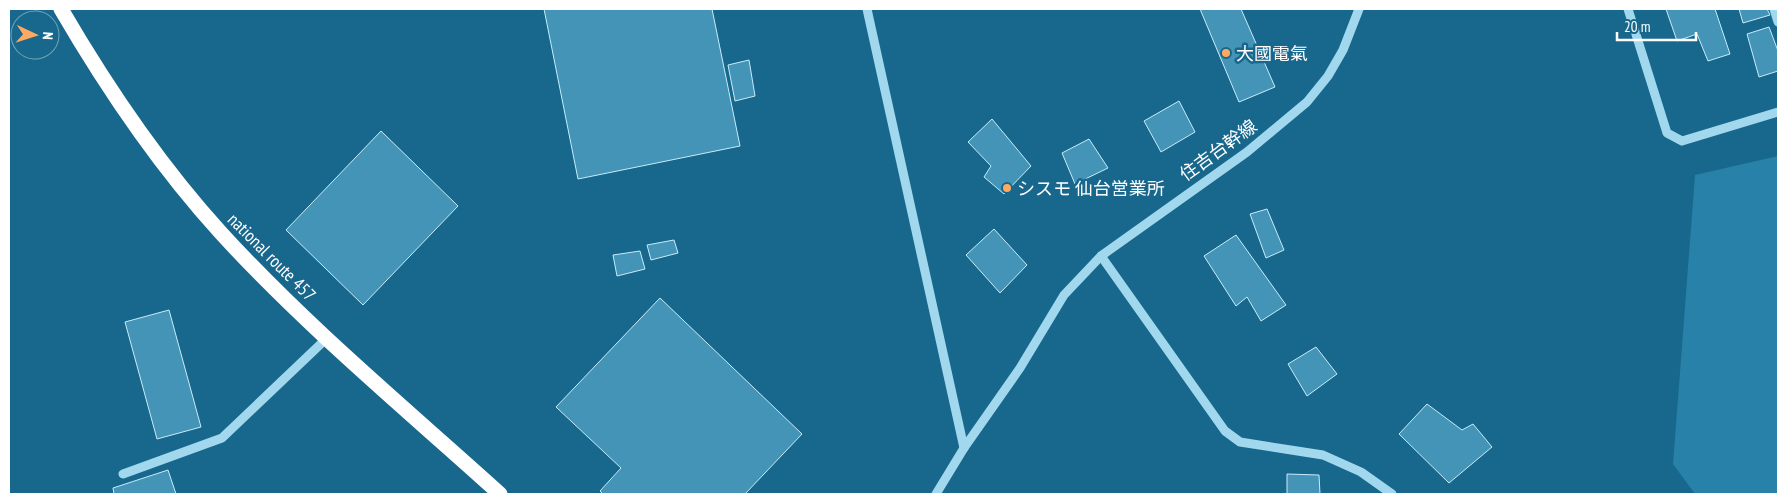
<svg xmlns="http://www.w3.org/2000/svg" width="1787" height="503" font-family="'PT Sans Narrow','Noto Sans JP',sans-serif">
	<rect width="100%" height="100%" fill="#18678c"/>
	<polygon fill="#2781a8" points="1778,156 1778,494 1695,494 1673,464 1695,175"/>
	<g fill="#4494b7" stroke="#c8ecfa">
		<polygon points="544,9 712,9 740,146 578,179"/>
		<polygon points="1200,9 1241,9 1275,87 1239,102"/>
		<polygon points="1666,9 1715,9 1730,54 1708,61 1697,34 1677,41"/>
		<polygon points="1739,9 1767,9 1770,15 1743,23"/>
		<polygon points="1769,27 1778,51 1778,71 1759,77 1747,34"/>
		<polygon points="749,60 755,96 735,101 728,65"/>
		<polygon points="1179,101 1195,132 1161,152 1144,121"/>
		<polygon points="992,119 1031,166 1004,194 984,177 991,166 968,142"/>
		<polygon points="381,131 458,206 363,305 286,230"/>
		<polygon points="1089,139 1108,168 1075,184 1062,153"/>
		<polygon points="1267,209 1284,250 1266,258 1250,214"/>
		<polygon points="994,229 1027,265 1000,293 966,255"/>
		<polygon points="1236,235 1286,305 1261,321 1247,297 1236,306 1204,256"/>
		<polygon points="674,240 678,253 651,260 647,245"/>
		<polygon points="640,251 645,269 617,276 613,255"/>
		<polygon points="660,298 802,434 745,494 603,494 600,491 621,468 556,407"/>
		<polygon points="169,310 201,427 157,439 125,322"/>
		<polygon points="1316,347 1337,374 1307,396 1288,364"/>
		<polygon points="1427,404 1462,430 1473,424 1492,447 1449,483 1399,434"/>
		<polygon points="168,470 176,494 114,494 113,488"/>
		<polygon points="1287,474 1319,475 1320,494 1287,494"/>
	</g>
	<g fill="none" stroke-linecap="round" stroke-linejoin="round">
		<g stroke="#a2d8ee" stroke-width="9">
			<polyline points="867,9 964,448"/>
			<polyline points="1628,9 1667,133 1682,141 1778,112"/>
			<polyline points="1774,9 1778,22"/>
			<polyline points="1101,256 1225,431 1240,442 1323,455 1361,472 1392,494"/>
			<polyline points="123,474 222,438 327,338"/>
			<polyline points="936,494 964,448 1020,368 1064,295 1101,256 1247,152 1307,102 1328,76 1343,50 1359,9"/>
		</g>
		<path stroke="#fff" stroke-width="15" d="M61,9C107,88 159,165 221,233C307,327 406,409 500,494"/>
	</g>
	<g fill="#ffa960" stroke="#18678c" stroke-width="2">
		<circle cx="1226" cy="53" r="5"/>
		<circle cx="1007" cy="188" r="5"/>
	</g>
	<g text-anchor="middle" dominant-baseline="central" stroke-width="5" stroke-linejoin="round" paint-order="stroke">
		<g font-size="18" fill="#fff" stroke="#18678c" text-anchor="start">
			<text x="1236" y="53">大國電氣</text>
			<text x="1017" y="188">シスモ 仙台営業所</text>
		</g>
		<g font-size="18" fill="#fff" stroke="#18678c">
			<text transform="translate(1218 150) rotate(-36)">住吉台幹線</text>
			<text transform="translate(272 257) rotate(45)">national route 457</text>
		</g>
	</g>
	<rect width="1787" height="503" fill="none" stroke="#ffffff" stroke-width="20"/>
	<g transform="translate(35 35) rotate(94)"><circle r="24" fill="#18678c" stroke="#74a4ba"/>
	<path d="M0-4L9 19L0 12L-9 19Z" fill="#ffa960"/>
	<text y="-8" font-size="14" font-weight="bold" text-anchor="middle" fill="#ffffff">N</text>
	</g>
	<path d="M1617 32v8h79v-8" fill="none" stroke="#ffffff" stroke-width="2.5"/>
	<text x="1624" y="32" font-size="15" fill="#ffffff" stroke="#18678c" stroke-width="4" paint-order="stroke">20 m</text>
</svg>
